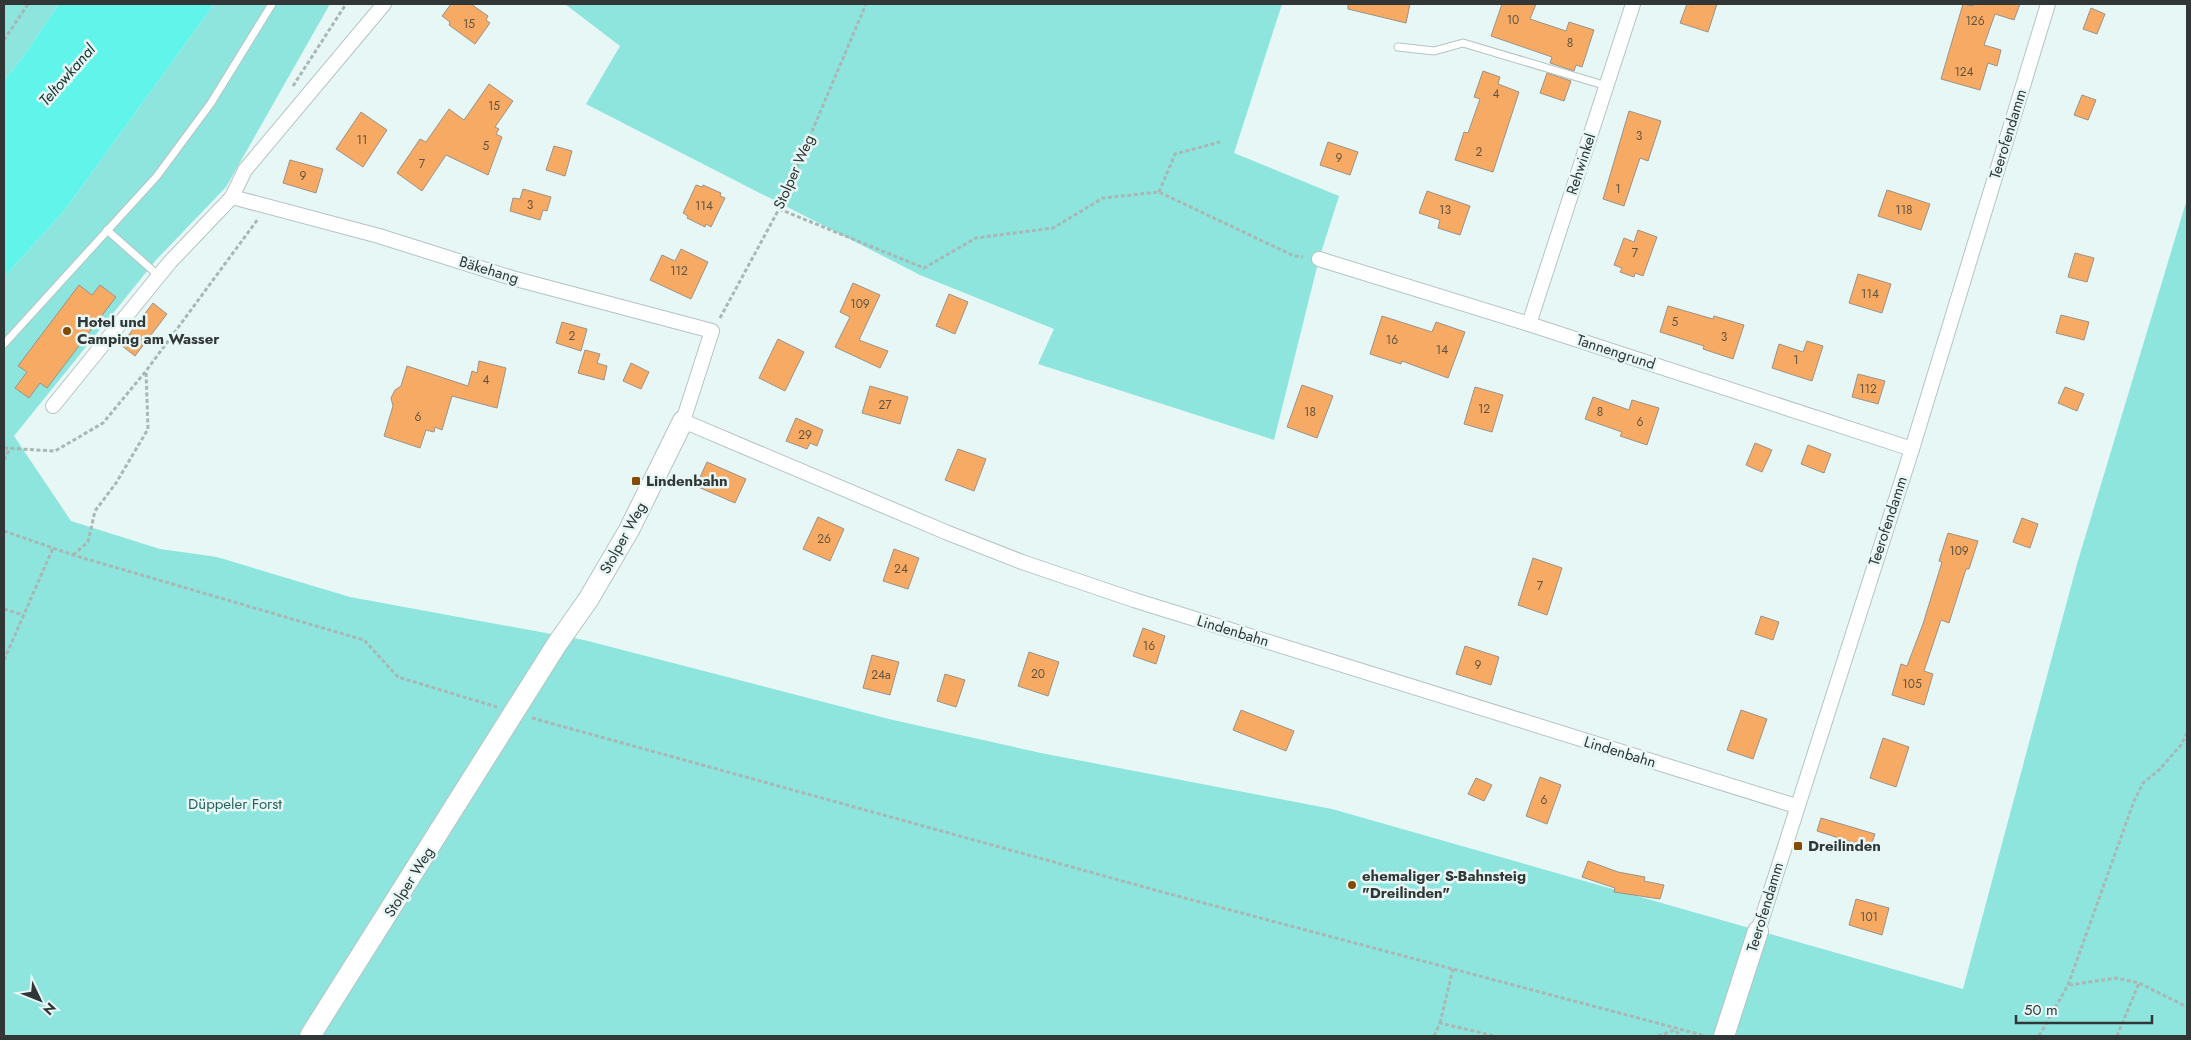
<svg xmlns="http://www.w3.org/2000/svg" width="2191" height="1040" font-family="Jost,sans-serif">
	<rect width="100%" height="100%" fill="#e6f7f5"/>
	<g fill="#8ee5de">
		<polygon points="4,4 59,4 23,57 4,81"/>
		<polygon points="214,4 330,4 226,187 156,260 14,436 71,521 160,549 217,557 350,597 584,640 893,720 1041,753 1332,809 1963,989 2077,564 2187,199 2187,1036 4,1036 4,277 64,211"/>
		<polygon points="565,4 1282,4 1234,153 1339,196 1319,259 1274,440 1038,364 1054,329 920,275 586,104 620,46"/>
	</g>
	<polygon fill="#61f4ea" points="59,4 214,4 64,211 4,277 4,81 23,57"/>
	<g fill="#f6aa63" stroke="#9c9289">
		<polygon points="451,4 471,4 488,16 486,20 490,23 475,44 449,25 450,22 442,16"/>
		<polygon points="1348,4 1410,4 1406,23 1348,9"/>
		<polygon points="1502,4 1536,4 1530,19 1566,31 1569,22 1594,30 1582,67 1576,65 1574,71 1550,63 1552,57 1491,36"/>
		<polygon points="1687,4 1717,4 1708,32 1680,23"/>
		<polygon points="1963,4 1973,6 1973,4 2020,4 2014,20 1995,14 1984,45 2001,50 1997,66 1988,63 1980,90 1941,79"/>
		<polygon points="2091,8 2105,14 2097,34 2083,29"/>
		<polygon points="1483,71 1500,77 1498,84 1519,92 1493,172 1455,160 1464,132 1468,133 1480,99 1474,97"/>
		<polygon points="1547,73 1571,81 1564,101 1540,93"/>
		<polygon points="489,84 513,101 495,127 499,129 496,134 502,137 488,175 446,155 422,191 397,173 420,139 426,142 449,109 464,120"/>
		<polygon points="2082,95 2096,100 2088,120 2074,115"/>
		<polygon points="1629,111 1661,121 1648,161 1640,158 1624,206 1603,199"/>
		<polygon points="361,112 387,130 363,167 336,149"/>
		<polygon points="1328,142 1358,152 1350,175 1320,165"/>
		<polygon points="554,146 572,151 565,176 546,170"/>
		<polygon points="290,160 323,169 316,193 283,183"/>
		<polygon points="696,185 702,187 703,185 721,193 720,196 725,198 711,227 706,224 705,227 687,218 688,216 683,213"/>
		<polygon points="523,189 551,197 547,211 543,210 540,220 510,211 513,198 520,199"/>
		<polygon points="1887,190 1930,204 1921,230 1878,216"/>
		<polygon points="1427,191 1470,206 1460,235 1438,228 1440,220 1419,213"/>
		<polygon points="1638,230 1657,237 1643,276 1635,273 1634,277 1620,272 1622,268 1614,265 1624,238 1634,242"/>
		<polygon points="681,249 708,262 691,299 650,280 662,255 675,261"/>
		<polygon points="2075,253 2094,258 2087,282 2068,277"/>
		<polygon points="1858,274 1891,284 1882,313 1849,303"/>
		<polygon points="853,283 880,295 859,340 888,351 880,368 835,347 850,317 840,312"/>
		<polygon points="79,285 92,295 100,285 116,297 47,388 40,383 29,398 15,388 27,372 18,366"/>
		<polygon points="949,294 968,302 955,334 936,326"/>
		<polygon points="153,303 167,314 135,356 121,345"/>
		<polygon points="1668,306 1713,319 1714,316 1744,325 1733,359 1703,349 1704,346 1660,332"/>
		<polygon points="2061,315 2089,322 2084,340 2056,333"/>
		<polygon points="1382,316 1432,332 1436,322 1465,332 1448,378 1402,361 1401,364 1370,354"/>
		<polygon points="562,322 587,329 581,351 556,343"/>
		<polygon points="778,339 804,352 785,391 759,378"/>
		<polygon points="1807,341 1823,346 1812,381 1772,368 1779,344 1803,352"/>
		<polygon points="585,350 600,354 597,363 607,366 604,380 578,373"/>
		<polygon points="479,361 506,368 497,408 452,396 442,430 435,427 434,432 426,430 420,448 384,436 393,406 391,398 395,390 401,386 407,366 468,386 472,371 477,373"/>
		<polygon points="631,363 649,372 641,389 623,381"/>
		<polygon points="1858,374 1885,381 1878,404 1852,397"/>
		<polygon points="1302,385 1333,396 1317,438 1287,427"/>
		<polygon points="870,386 908,397 900,424 862,413"/>
		<polygon points="1475,387 1503,395 1492,432 1464,424"/>
		<polygon points="2065,387 2084,394 2077,411 2058,403"/>
		<polygon points="1593,397 1629,410 1632,400 1659,408 1647,445 1620,436 1622,432 1585,419"/>
		<polygon points="796,418 823,430 817,446 810,443 807,449 786,441"/>
		<polygon points="1755,443 1772,450 1762,472 1746,465"/>
		<polygon points="1808,445 1831,454 1824,473 1801,464"/>
		<polygon points="958,449 986,459 974,491 945,480"/>
		<polygon points="707,462 746,479 735,503 696,486"/>
		<polygon points="818,517 844,529 830,561 803,549"/>
		<polygon points="2022,518 2038,524 2030,548 2013,542"/>
		<polygon points="1948,533 1978,541 1969,569 1966,569 1949,623 1941,620 1924,671 1933,674 1924,705 1892,695 1901,664 1907,666 1923,624 1942,562 1939,561"/>
		<polygon points="894,549 919,558 908,589 883,581"/>
		<polygon points="1533,558 1562,568 1547,615 1518,605"/>
		<polygon points="1761,616 1779,622 1773,640 1755,634"/>
		<polygon points="1143,628 1165,636 1156,664 1133,656"/>
		<polygon points="1465,646 1499,657 1491,685 1456,674"/>
		<polygon points="1029,652 1059,662 1048,696 1018,686"/>
		<polygon points="872,655 899,662 890,695 863,688"/>
		<polygon points="945,674 965,680 956,707 937,701"/>
		<polygon points="1241,710 1294,731 1286,751 1233,730"/>
		<polygon points="1741,710 1767,719 1753,759 1727,750"/>
		<polygon points="1883,738 1909,747 1896,787 1870,778"/>
		<polygon points="1540,777 1561,785 1547,824 1526,816"/>
		<polygon points="1476,778 1492,785 1484,801 1468,794"/>
		<polygon points="1821,818 1875,834 1870,848 1817,831"/>
		<polygon points="1588,861 1618,872 1645,877 1644,881 1664,885 1660,899 1614,892 1615,888 1582,877"/>
		<polygon points="1856,899 1889,908 1882,935 1849,925"/>
	</g>
	<g fill="none" stroke-linecap="round" stroke-linejoin="round">
		<defs>
			<g id="lane">
				<polyline points="1398,47 1434,51 1463,43 1607,86"/>
				<polyline points="107,230 159,276"/>
				<polyline points="4,344 157,176 211,103 272,4"/>
			</g>
			<g id="street">
				<polyline points="232,197 379,236 512,278 712,331 683,421 948,533 1022,562 1134,600 1796,806"/>
				<polyline points="1319,259 1529,324 1912,449"/>
				<polyline points="1529,324 1633,4"/>
				<polyline points="53,406 170,262 232,197 245,170 384,4"/>
				<polyline points="1758,931 1912,449 2048,4"/>
			</g>
			<g id="secondary">
				<polyline points="310,1036 557,644 588,600 629,530 683,421"/>
				<polyline points="1724,1036 1758,931"/>
			</g>
		</defs>
		<use href="#lane" stroke="#b4c4c3" stroke-width="9"/>
		<use href="#street" stroke="#b4c4c3" stroke-width="16"/>
		<use href="#secondary" stroke="#b4c4c3" stroke-width="22"/>
		<g stroke="#a9b7b5" stroke-width="3" stroke-dasharray="4 2.5" stroke-linecap="butt">
			<polyline points="4,40 28,4"/>
			<polyline points="293,86 346,4"/>
			<polyline points="1159,192 1175,154 1220,142"/>
			<polyline points="779,209 924,268 976,238 1053,228 1103,198 1159,192 1294,256 1303,257"/>
			<polyline points="720,318 779,209 866,4"/>
			<polyline points="4,448 55,451 103,423 146,371 258,219"/>
			<polyline points="4,460 10,448"/>
			<polyline points="4,531 73,555 364,640 398,677 497,707"/>
			<polyline points="73,555 88,542 95,511 116,483 148,429 146,371"/>
			<polyline points="4,609 23,615"/>
			<polyline points="4,660 53,548"/>
			<polyline points="532,718 1166,893 1706,1036"/>
			<polyline points="2069,985 2116,978 2139,983 2187,1007"/>
			<polyline points="1440,1023 1453,969"/>
			<polyline points="1434,1036 1440,1023 1494,1036"/>
			<polyline points="1658,1036 1675,1030 1681,1036"/>
			<polyline points="2039,1036 2068,985 2134,801 2143,783 2159,770 2181,745 2187,733"/>
			<polyline points="2117,1036 2139,983"/>
		</g>
		<use href="#lane" stroke="#fff" stroke-width="7"/>
		<use href="#street" stroke="#fff" stroke-width="14"/>
		<use href="#secondary" stroke="#fff" stroke-width="20"/>
	</g>
	<g fill="#844a00" stroke="#e6f7f5" stroke-width="2">
		<circle cx="67" cy="331" r="5"/>
		<rect x="631" y="476" width="10" height="10" rx="2.5"/>
		<rect x="1793" y="841" width="10" height="10" rx="2.5"/>
		<circle cx="1352" cy="885" r="5"/>
	</g>
	<g text-anchor="middle" dominant-baseline="central" stroke-width="5" stroke-linejoin="round" paint-order="stroke">
		<g font-size="12" fill="#625442">
			<text x="1513" y="20">10</text>
			<text x="1975" y="21">126</text>
			<text x="469" y="24">15</text>
			<text x="1570" y="43">8</text>
			<text x="1964" y="72">124</text>
			<text x="1496" y="94">4</text>
			<text x="494" y="106">15</text>
			<text x="1639" y="136">3</text>
			<text x="362" y="140">11</text>
			<text x="486" y="146">5</text>
			<text x="1479" y="152">2</text>
			<text x="1339" y="158">9</text>
			<text x="422" y="164">7</text>
			<text x="303" y="176">9</text>
			<text x="1618" y="189">1</text>
			<text x="530" y="205">3</text>
			<text x="704" y="206">114</text>
			<text x="1445" y="210">13</text>
			<text x="1904" y="210">118</text>
			<text x="1635" y="253">7</text>
			<text x="679" y="271">112</text>
			<text x="1870" y="294">114</text>
			<text x="860" y="304">109</text>
			<text x="1675" y="322">5</text>
			<text x="572" y="336">2</text>
			<text x="1724" y="337">3</text>
			<text x="1392" y="340">16</text>
			<text x="1442" y="350">14</text>
			<text x="1796" y="360">1</text>
			<text x="486" y="380">4</text>
			<text x="1868" y="389">112</text>
			<text x="885" y="405">27</text>
			<text x="1484" y="409">12</text>
			<text x="1310" y="412">18</text>
			<text x="1600" y="412">8</text>
			<text x="418" y="417">6</text>
			<text x="1640" y="422">6</text>
			<text x="805" y="435">29</text>
			<text x="824" y="539">26</text>
			<text x="1959" y="551">109</text>
			<text x="901" y="569">24</text>
			<text x="1540" y="586">7</text>
			<text x="1149" y="646">16</text>
			<text x="1478" y="665">9</text>
			<text x="1038" y="674">20</text>
			<text x="881" y="675">24a</text>
			<text x="1912" y="684">105</text>
			<text x="1544" y="800">6</text>
			<text x="1869" y="917">101</text>
		</g>
		<g font-size="15" fill="#313737" stroke="#e6f7f5">
			<text transform="translate(2008 134) rotate(-73)">Teerofendamm</text>
			<text transform="translate(1581 164) rotate(-72)">Rehwinkel</text>
			<text transform="translate(794 172) rotate(-66)">Stolper Weg</text>
			<text transform="translate(489 270) rotate(17)">Bäkehang</text>
			<text transform="translate(1616 352) rotate(18)">Tannengrund</text>
			<text transform="translate(1888 521) rotate(-72)">Teerofendamm</text>
			<text transform="translate(623 538) rotate(-61)">Stolper Weg</text>
			<text transform="translate(1233 631) rotate(17)">Lindenbahn</text>
			<text transform="translate(1620 752) rotate(17)">Lindenbahn</text>
			<text transform="translate(409 882) rotate(-58)">Stolper Weg</text>
			<text transform="translate(1765 907) rotate(-73)">Teerofendamm</text>
		</g>
		<g font-size="15" font-weight="bold" fill="#313737" stroke="#e6f7f5" text-anchor="start">
			<text x="77" y="322">Hotel und<tspan x="77" dy="17">Camping am Wasser</tspan></text>
			<text x="646" y="481">Lindenbahn</text>
			<text x="1808" y="846">Dreilinden</text>
			<text x="1362" y="876">ehemaliger S-Bahnsteig<tspan x="1362" dy="17">"Dreilinden"</tspan></text>
		</g>
		<g font-size="15" fill="#26635e" stroke="#e6f7f5">
			<text x="235" y="804">Düppeler Forst</text>
		</g>
		<g font-size="16" font-style="italic" fill="#203937" stroke="#e6f7f5">
			<text transform="translate(67 75) rotate(-49)">Teltowkanal</text>
		</g>
	</g>
	<rect width="2191" height="1040" fill="none" stroke="#313737" stroke-width="10"/>
	<g transform="translate(40 1000) rotate(133)" stroke="#e6f7f5" stroke-width="4" paint-order="stroke">
	<path d="M0-4L9 19L0 12L-9 19Z" fill="#313737"/>
	<text y="-8" font-size="14" font-weight="bold" text-anchor="middle" fill="#313737">N</text>
	</g>
	<path d="M2016 1015v8h136v-8" fill="none" stroke="#313737" stroke-width="2.5"/>
	<text x="2024" y="1015" font-size="15" fill="#313737" stroke="#e6f7f5" stroke-width="4" paint-order="stroke">50 m</text>
</svg>
